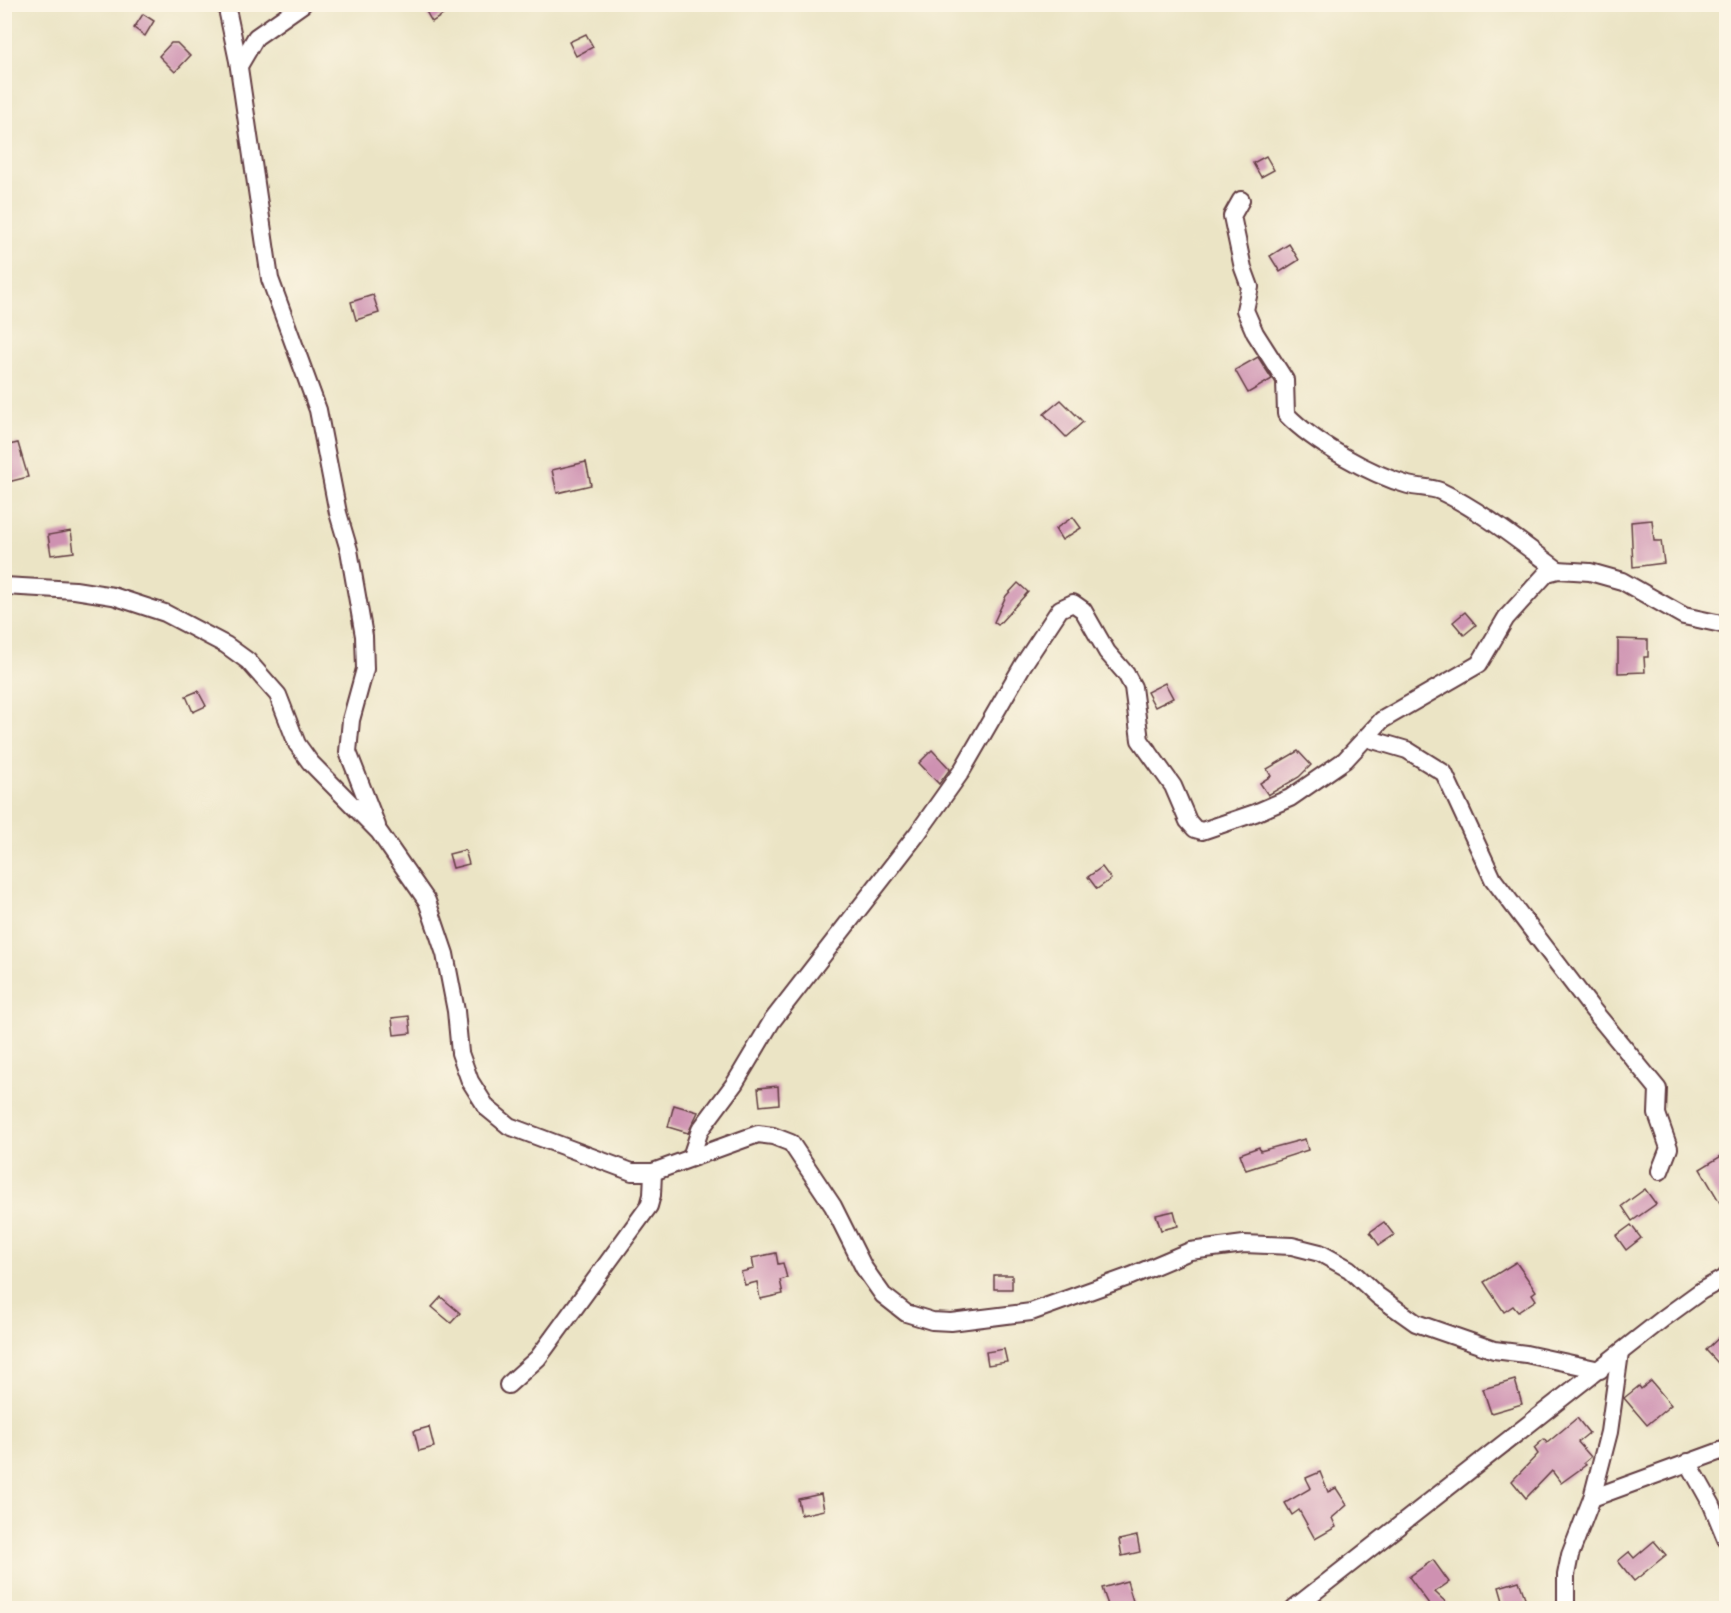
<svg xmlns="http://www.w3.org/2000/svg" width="1731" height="1613" font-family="'Patrick Hand',sans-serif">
	<rect width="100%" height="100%" fill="#fcf5e5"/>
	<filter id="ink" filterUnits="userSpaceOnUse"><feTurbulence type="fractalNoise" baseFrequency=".0167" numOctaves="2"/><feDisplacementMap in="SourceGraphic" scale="12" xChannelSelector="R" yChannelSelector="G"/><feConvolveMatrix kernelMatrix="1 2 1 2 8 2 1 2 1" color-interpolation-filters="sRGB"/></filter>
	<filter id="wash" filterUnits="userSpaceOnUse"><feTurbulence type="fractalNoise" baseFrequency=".008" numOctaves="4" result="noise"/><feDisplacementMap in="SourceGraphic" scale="24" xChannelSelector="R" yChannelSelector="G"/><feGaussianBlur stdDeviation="1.35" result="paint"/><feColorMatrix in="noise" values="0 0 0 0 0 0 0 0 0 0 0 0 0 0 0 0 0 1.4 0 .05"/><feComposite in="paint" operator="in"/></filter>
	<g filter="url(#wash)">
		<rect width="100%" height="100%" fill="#ebe4c5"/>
		<g id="blocks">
			<g fill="#ce91b1">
				<polygon points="422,4 460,4 432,22"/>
				<polygon points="143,14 154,21 145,36 134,28"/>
				<polygon points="586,34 593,47 576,56 569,42"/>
				<polygon points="171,43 177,43 190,56 175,72 159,56"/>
				<polygon points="1266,156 1274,170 1261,177 1253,163"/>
				<polygon points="1289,244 1299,260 1280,272 1270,256"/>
				<polygon points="373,295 379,313 356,320 351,302"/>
				<polygon points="1258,357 1272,379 1248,393 1235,370"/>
				<polygon points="1061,400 1083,422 1066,437 1044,414"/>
				<polygon points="18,443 28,477 4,483 4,446"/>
				<polygon points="586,462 591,485 557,493 552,470"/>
				<polygon points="1073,517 1081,528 1062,540 1055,529"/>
				<polygon points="1652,520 1654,541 1661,541 1664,563 1633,567 1631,522"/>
				<polygon points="71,531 74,552 51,555 48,535"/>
				<polygon points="1018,583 1028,592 998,625 994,622 1006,596"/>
				<polygon points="1465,612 1476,625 1464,635 1453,622"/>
				<polygon points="1618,639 1648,640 1648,657 1644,657 1645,672 1618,673"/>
				<polygon points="1165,683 1173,698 1155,707 1147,692"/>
				<polygon points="198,691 206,706 193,712 186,696"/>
				<polygon points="932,750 950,769 939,784 919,763"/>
				<polygon points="1298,751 1311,765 1299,777 1268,795 1260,783 1271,776 1267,769"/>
				<polygon points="465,850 469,864 453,868 449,854"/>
				<polygon points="1102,867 1111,879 1097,889 1088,877"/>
				<polygon points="409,1016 411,1033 394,1035 392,1018"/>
				<polygon points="778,1086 779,1104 760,1106 758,1088"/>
				<polygon points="674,1105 698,1112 688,1133 668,1127"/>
				<polygon points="1305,1139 1308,1150 1246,1170 1240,1154 1259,1147 1260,1151"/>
				<polygon points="1726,1153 1726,1213 1700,1169"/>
				<polygon points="1645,1189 1656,1204 1632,1221 1622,1206"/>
				<polygon points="1174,1211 1178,1226 1161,1230 1156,1215"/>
				<polygon points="1384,1222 1394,1235 1379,1245 1370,1232"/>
				<polygon points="1631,1225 1641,1238 1626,1250 1616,1236"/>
				<polygon points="776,1253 778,1264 783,1263 787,1278 780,1280 783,1294 760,1299 757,1282 745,1285 741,1272 754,1269 752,1258"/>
				<polygon points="1516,1262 1536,1291 1532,1294 1536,1300 1518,1312 1513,1306 1504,1312 1484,1282"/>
				<rect x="994" y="1275" width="18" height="14"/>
				<polygon points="441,1297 460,1313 451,1323 432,1307"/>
				<polygon points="1726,1331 1726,1355 1718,1363 1706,1350"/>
				<polygon points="1004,1349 1007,1362 988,1365 986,1352"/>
				<polygon points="1515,1380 1522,1404 1491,1413 1483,1389"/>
				<polygon points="1651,1381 1671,1405 1647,1425 1624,1398 1639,1386 1641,1389"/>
				<polygon points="1577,1418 1589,1433 1578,1442 1591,1457 1584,1463 1586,1465 1561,1483 1552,1471 1526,1498 1512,1481 1538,1454 1534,1448 1544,1439 1547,1443"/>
				<polygon points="429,1427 434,1447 419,1451 414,1431"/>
				<polygon points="1320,1472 1328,1492 1336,1488 1347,1505 1332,1518 1336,1527 1315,1539 1299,1510 1292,1515 1285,1503 1311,1488 1306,1478"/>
				<polygon points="821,1494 824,1510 801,1515 798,1499"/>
				<polygon points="1137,1536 1140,1552 1122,1556 1119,1540"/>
				<polygon points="1654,1541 1666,1555 1634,1581 1618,1561 1629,1552 1634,1558"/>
				<polygon points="1433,1560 1449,1582 1435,1592 1452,1608 1432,1608 1409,1577"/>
				<polygon points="1127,1581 1135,1608 1109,1608 1102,1588"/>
				<polygon points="1519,1581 1528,1606 1505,1608 1499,1587"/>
			</g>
		</g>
	</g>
	<g filter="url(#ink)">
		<use href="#blocks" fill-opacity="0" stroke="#623d42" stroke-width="1.5"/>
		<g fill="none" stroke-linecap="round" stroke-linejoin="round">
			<defs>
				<g id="street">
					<polyline points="226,4 238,61 270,279 318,410 338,513 349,550 364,636 365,669 351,720 348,752 377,826"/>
					<polyline points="239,66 256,37 303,4"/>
					<path d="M1241,200L1232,216L1243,268L1250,287L1245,310L1255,333L1285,380L1286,414C1314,443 1370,474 1408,485C1419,488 1430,487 1440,491C1482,511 1520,542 1558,570"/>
					<polyline points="4,586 75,590 113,596 165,613 226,645 248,661 278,695 297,744 310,762 379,832 427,901 445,954 456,1011 460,1053 470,1081 487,1108 509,1126 632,1172 653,1172 758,1134 773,1136 791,1143 833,1206 864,1268 883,1295 906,1313 932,1321 951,1322 1031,1312 1131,1276 1190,1251 1244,1244 1292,1246 1320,1253 1349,1269 1378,1296 1416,1323 1494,1350 1526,1354 1600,1370"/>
					<polyline points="1366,738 1407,750 1444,773 1493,879 1593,1010 1658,1089 1657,1114 1669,1148 1660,1171"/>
					<polyline points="691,1157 700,1130 735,1083 772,1021 917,834 961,772 1023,665 1060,609 1073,603 1083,610 1107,652 1126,674 1133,687 1140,740 1173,786 1188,821 1195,829 1202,831 1255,813 1290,798 1345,760 1382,720 1479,664 1506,618 1547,573 1558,570 1590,572 1622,581 1684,616 1726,625"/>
					<polyline points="508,1385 538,1358 649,1206 652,1195 653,1172"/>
					<polyline points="1688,1462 1712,1505 1726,1539"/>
					<polyline points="1592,1498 1726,1449"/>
					<polyline points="1294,1608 1664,1318 1701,1291 1726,1277"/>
					<polyline points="1566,1608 1566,1575 1570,1555 1592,1498 1609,1432 1620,1353"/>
				</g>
			</defs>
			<use href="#street" stroke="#623d42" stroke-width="20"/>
			<use href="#street" stroke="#fff" stroke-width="16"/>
		</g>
	</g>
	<rect width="1731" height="1613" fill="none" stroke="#fcf5e5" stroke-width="24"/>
</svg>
